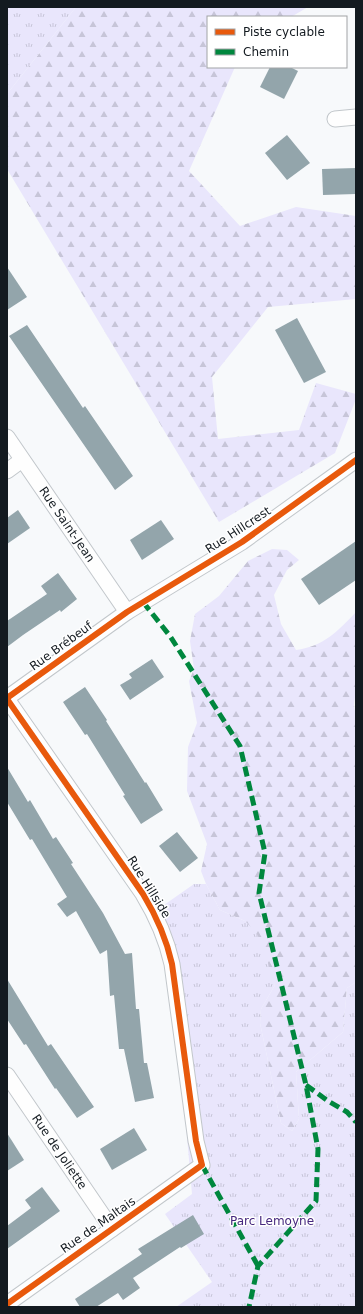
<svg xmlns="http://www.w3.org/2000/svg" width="363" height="1314" font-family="'DejaVu Sans',sans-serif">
	<defs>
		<pattern id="forest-firs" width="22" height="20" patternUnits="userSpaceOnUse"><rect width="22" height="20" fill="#e9e6fc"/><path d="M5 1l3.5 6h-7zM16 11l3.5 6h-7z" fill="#c7c5d8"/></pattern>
		<pattern id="park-tufts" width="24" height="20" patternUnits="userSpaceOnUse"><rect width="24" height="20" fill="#e9e6fc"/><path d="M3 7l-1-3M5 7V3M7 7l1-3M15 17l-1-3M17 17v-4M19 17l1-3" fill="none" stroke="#c7c5d8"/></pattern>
	</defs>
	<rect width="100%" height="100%" fill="#f7f9fb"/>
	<g fill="url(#forest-firs)">
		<polygon points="76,7 308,7 291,17 208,17 208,67 235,67 189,171 240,226 296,207 356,216 356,299 268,307 212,377 218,439 299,430 316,383 356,394 356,399 335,453 219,522 7,169 7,94"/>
		<path d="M272,549L287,550L299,560L287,570L274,595L281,624L296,650C324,646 337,632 356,612V689L354,705L356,717V982L347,988L343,1032L296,1072L299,1119L292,1131L281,1123L260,1023L261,1009L275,985L245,921L220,910L206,884L201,871L207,844L187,791L188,747L197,723L189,681L194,669L190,641L195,614L219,596L248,561Z"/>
	</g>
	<g fill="url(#park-tufts)">
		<polygon points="7,7 76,7 7,94"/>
		<polygon points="194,884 206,884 220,910 245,921 256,932 262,944 275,985 261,1009 260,1023 281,1123 292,1131 299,1119 296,1072 343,1032 347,988 356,982 356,1307 176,1307 212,1282 165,1214 192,1194 172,964 154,912"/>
	</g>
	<g fill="#93a5ab">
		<polygon points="270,67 290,67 298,71 284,99 260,87"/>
		<polygon points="287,135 310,163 287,180 265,153"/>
		<polygon points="356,168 356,194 323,195 322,169"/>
		<polygon points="7,267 27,297 7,310"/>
		<polygon points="297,318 326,372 304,383 275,330"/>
		<polygon points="27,325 83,408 85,406 133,476 115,490 9,336"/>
		<polygon points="18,510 30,528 7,544 7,518"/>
		<polygon points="161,520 174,539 142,560 130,540"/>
		<polygon points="356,541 356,580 319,605 301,579"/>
		<polygon points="58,573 77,599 61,612 60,610 23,635 7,647 7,621 47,594 41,586"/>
		<polygon points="152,659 164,677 130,700 120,685 132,678 129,674"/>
		<polygon points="85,687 107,720 106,721 145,783 146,782 163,810 141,824 123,796 125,795 87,734 85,735 63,702"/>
		<polygon points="7,767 28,802 30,800 53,839 56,837 73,863 71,864 103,913 125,954 132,953 136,1009 139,1009 144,1063 147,1063 154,1098 135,1102 124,1049 119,1049 114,995 110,996 107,950 100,954 76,911 67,917 57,904 67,897 32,839 30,840 7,802"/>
		<polygon points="177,832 198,858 180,872 159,846"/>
		<polygon points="7,979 48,1046 51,1044 94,1107 77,1118 56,1088 55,1089 26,1044 24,1045 7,1019"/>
		<polygon points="134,1128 147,1150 112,1170 100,1149"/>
		<polygon points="7,1133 24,1160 7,1171"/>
		<polygon points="42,1187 60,1211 7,1249 7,1226 31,1208 25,1200"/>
		<polygon points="193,1215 204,1234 181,1248 180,1247 133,1278 140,1288 123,1300 118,1293 96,1307 80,1307 75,1299 142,1254 138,1249"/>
	</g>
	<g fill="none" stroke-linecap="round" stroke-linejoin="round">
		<defs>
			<g id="minor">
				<polyline points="335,119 356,117"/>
				<path id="s1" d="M7,437L127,612"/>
				<polyline points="7,471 22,460"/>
				<polyline points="7,698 127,612 242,542 356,460"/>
				<path d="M7,699L143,894C157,917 166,937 172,964L196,1141L202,1165L7,1304"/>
				<path id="s2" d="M7,1075L112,1229"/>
			</g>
		</defs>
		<use href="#minor" stroke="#c2c7cb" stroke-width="17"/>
		<use href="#minor" stroke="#fefefe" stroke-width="15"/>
		<g stroke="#00873e" stroke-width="5" stroke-dasharray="10 5" stroke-linecap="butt">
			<polyline points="143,602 170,636 240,746 265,853 259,893 306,1085 318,1149 316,1201 258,1266 249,1307"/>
			<polyline points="306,1085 328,1101 347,1112 356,1122"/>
			<polyline points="202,1165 258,1266"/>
		</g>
		<defs>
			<g id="cycleway">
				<polyline points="7,698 127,612 242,542 356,460"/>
				<path d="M7,699L143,894C157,917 166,937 172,964L196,1141L202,1165L7,1304"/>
			</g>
		</defs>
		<use href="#cycleway" stroke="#fff" stroke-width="8"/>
		<use href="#cycleway" stroke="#e8590c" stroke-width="6"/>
	</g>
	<g text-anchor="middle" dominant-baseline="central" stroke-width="3" stroke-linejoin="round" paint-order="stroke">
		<g font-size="12" fill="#131a20" stroke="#fff">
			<text stroke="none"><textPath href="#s1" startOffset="106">Rue Saint-Jean</textPath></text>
			<text transform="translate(238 530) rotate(-33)">Rue Hillcrest</text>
			<text transform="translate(61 646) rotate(-36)">Rue Brébeuf</text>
			<text transform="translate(149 887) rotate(58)">Rue Hillside</text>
			<text stroke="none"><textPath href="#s2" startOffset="93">Rue de Joliette</textPath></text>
			<text transform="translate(98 1225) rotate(-35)">Rue de Maltais</text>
		</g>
		<g font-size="12" fill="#46287e" stroke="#fff">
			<text x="272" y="1221">Parc Lemoyne</text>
		</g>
	</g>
	<rect width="363" height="1314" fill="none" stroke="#131a20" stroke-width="16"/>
	<rect x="207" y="16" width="140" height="52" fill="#ffffff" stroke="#a1a3a6"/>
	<rect x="215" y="29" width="20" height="6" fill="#e8590c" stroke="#a1a3a6"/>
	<text x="243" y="36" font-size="12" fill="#131a20">Piste cyclable</text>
	<rect x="215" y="49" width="20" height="6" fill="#00873e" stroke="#a1a3a6"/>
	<text x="243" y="56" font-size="12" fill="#131a20">Chemin</text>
</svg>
